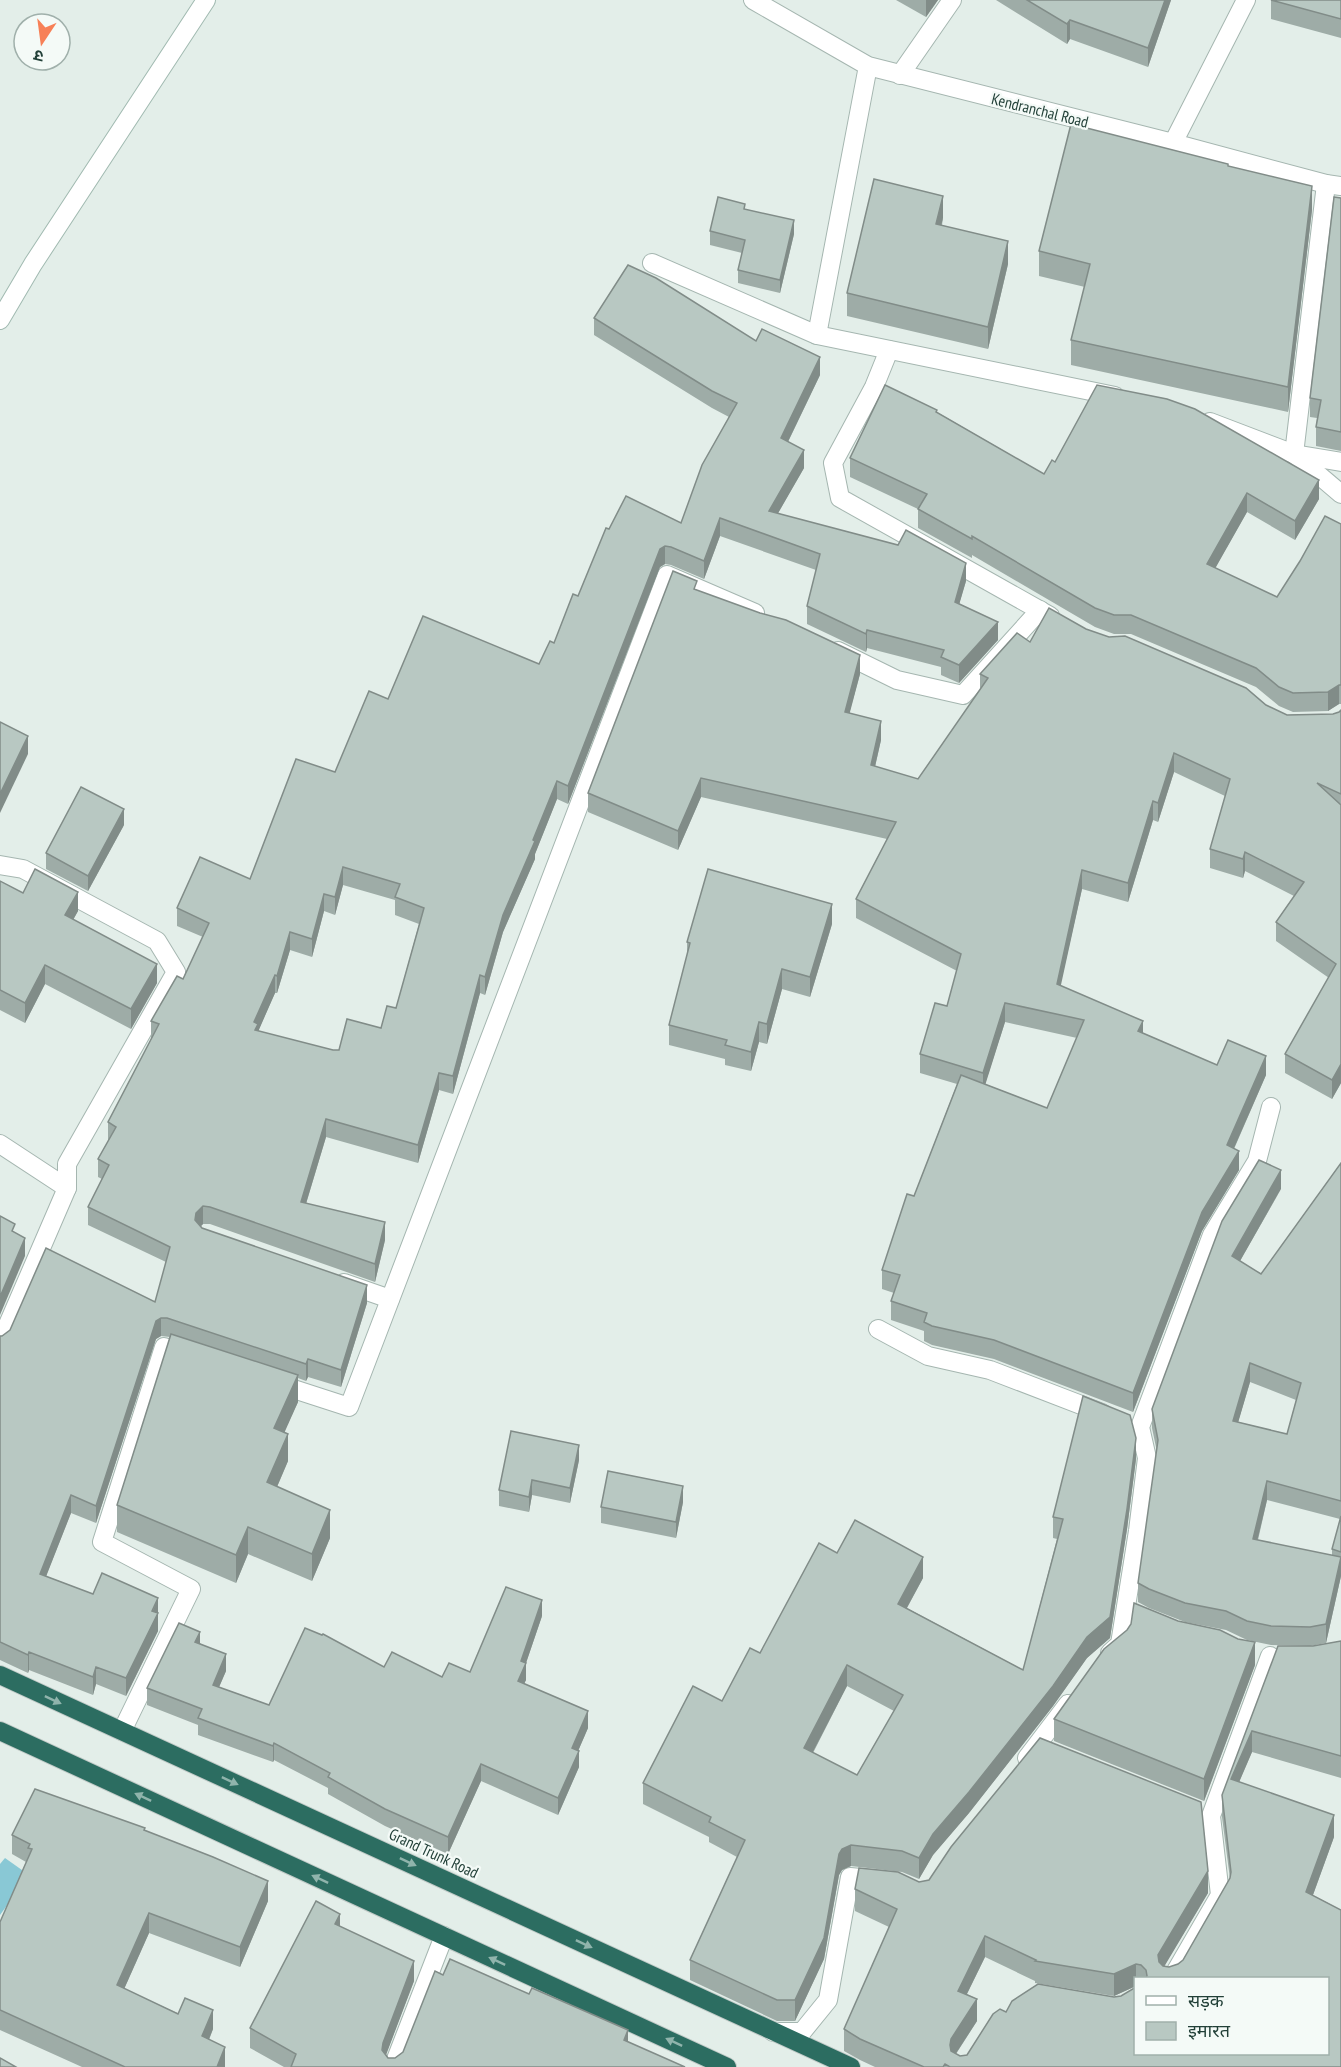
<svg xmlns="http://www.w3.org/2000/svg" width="1341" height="2067" font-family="'PT Sans Narrow','Noto Sans Devanagari',sans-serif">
	<rect width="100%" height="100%" fill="#e3eee9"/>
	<polygon fill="#89c8d5" points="5,1858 29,1875 0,1915 0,1864"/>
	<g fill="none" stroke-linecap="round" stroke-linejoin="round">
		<defs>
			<g id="street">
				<polyline points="753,0 868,66 1173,143 1326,184 1341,186"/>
				<polyline points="900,75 952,0"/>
				<polyline points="1173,143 1246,0"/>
				<polyline points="1326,184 1294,454 1341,494"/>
				<polyline points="652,263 817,335 1115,396"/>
				<polyline points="817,335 868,66"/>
				<polyline points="889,350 874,387 833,463 840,498 1050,616"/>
				<polyline points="1210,422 1294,454 1341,462"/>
				<polyline points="838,651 897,680 963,695 1040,610"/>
				<polyline points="0,865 23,869 157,941 176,972 67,1164 67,1188 0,1343"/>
				<polyline points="0,1144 67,1188"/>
				<polyline points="344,1283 390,1299"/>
				<polyline points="878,1329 928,1356 990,1370 1102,1413"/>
				<polyline points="275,1383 349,1407 667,575 755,613"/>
				<polyline points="1110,1653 1120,1644 1138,1531 1147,1458 1140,1427 1212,1235 1257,1161 1271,1107"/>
				<polyline points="122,1731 191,1589 102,1542 164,1347 189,1355"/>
				<polyline points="1027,1758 1068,1704"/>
				<polyline points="1169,1978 1173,1976 1220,1895 1211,1816 1270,1656"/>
				<polyline points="773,2032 802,2032 828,2000 850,1877 882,1880"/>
				<polyline points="393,2067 444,1936"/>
			</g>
			<polyline id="secondary" points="0,320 33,264 206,0"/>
			<g id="highway">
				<polyline points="0,1675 851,2067"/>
				<polyline points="0,1731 727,2067"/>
			</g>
		</defs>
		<use href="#street" stroke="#a5b6b0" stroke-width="20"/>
		<use href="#secondary" stroke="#a1bab1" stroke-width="20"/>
		<use href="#highway" stroke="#c1cac7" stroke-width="20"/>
		<use href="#street" stroke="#fff" stroke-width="18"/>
		<use href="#secondary" stroke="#fff" stroke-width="18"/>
		<use href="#highway" stroke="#2c6d61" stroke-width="18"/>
	</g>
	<g fill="#9eaca7" fill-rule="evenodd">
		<polygon points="896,0 938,0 926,17"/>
		<polygon points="996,0 1171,0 1148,67 1070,39 1067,44"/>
		<polygon points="1271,0 1341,0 1341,38 1271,19"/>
		<polygon points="1228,166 1312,210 1288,412 1071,365 1071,340 1085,287 1039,276 1039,251"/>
		<polygon points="1341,198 1341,451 1316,446 1316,427 1317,418 1310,417 1310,398"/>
		<polygon points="745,209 794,234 780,293 738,283 738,270 742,253 710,245 710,231"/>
		<polygon points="943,218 942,225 1008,264 988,349 847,316 847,293"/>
		<path d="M594,318L756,341L820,375L788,442L804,468L778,513L966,581L959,604L998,640L959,683L941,675V667L867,648L866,652L807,624V606L816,570L720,536L704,579L671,565L665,564L660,567L568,804L557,799L535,854V859L503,932L485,995L480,993L453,1094L439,1090L418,1163L326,1137L306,1204L385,1240L375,1282L210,1224H203L201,1226L202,1228L367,1303L341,1387L308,1377L306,1381L298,1378V1402L284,1432L288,1461L277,1487L330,1538L312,1581L248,1554L236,1583L117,1532V1505L170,1337L161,1336L156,1339L96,1523L71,1513L46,1576L93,1594L158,1598V1631L126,1696L96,1684L93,1695L29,1670L28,1673L0,1660V1336L155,1302L166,1262L88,1225V1207L102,1179L98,1177V1159L109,1140H108V1122L151,1039V1021L183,979L203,937L177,926V908L250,879L335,772L388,699L539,664L554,643L578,596L609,529L681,523L729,417L712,408L594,335ZM343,885L395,900V915L419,924L396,1008L381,1028L339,1050H333L258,1031L275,993H277L290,950L312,957L324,911L335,915Z"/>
		<polygon points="937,412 1044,474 1055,462 1319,499 1295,540 1247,512 1215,568 1277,597 1341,524 1341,704 1339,704 1328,711 1293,712 1279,706 1256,687 1131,634 1114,634 1095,627 972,555 972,558 918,528 918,509 850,477 850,458"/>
		<path d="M697,590L860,674L849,714L881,740L875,767L918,779L980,690V674L1030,642L1086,629L1266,705L1287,715L1333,714L1339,712L1341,710V1083L1332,1099L1285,1073V1054L1329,978L1276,941V922L1294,896L1245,871L1243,878L1210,868V849L1225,796L1174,772L1158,822L1153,820L1128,902L1082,889L1060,986L1143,1033L1217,1065L1266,1075L1234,1149L1239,1170L1202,1231L1133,1412L994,1359L932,1345L924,1341V1331L891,1320V1301L894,1293L882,1289V1270L914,1196L957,1084L920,1073V1054L947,1006L957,971L856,918V899L887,839L701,797L678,850L588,812V793ZM1005,1022L1077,1038L1047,1108L985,1084Z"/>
		<polygon points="124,825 88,891 46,869 46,853"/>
		<polygon points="0,881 23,893 78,911 73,920 157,983 131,1029 45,984 25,1023 0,1010"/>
		<polygon points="832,924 810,997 782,989 767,1044 759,1042 751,1071 725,1065 725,1059 669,1045 669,1025 687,956 687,942"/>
		<path d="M1341,1163V1576L1326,1643L1310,1646L1271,1645L1247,1640L1226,1630L1185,1622L1149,1608L1138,1602V1583L1157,1452L1152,1428V1409L1281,1189L1240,1261L1261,1274ZM1250,1382L1296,1400L1287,1434L1238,1422ZM1267,1500L1340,1519L1332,1549V1556L1258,1540Z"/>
		<path d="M1136,1459L1127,1529L1110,1638L1087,1658L1053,1706L969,1813L933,1855L919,1879L902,1872L851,1866L842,1870L839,1875L824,1959L795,2021H777L690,1980V1960L737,1857L709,1842V1837L643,1804V1783L722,1701L760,1653L837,1553L923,1578L907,1608L1023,1670L1057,1539L1053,1538V1517ZM847,1686L894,1711L857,1775L813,1753Z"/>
		<polygon points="579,1460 570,1503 532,1495 529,1512 499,1506 499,1490"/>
		<polygon points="683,1502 676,1538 601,1523 601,1507"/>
		<polygon points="542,1616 526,1663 526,1680 524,1683 588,1728 578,1751 579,1767 558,1815 481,1781 448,1854 385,1826 328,1794 328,1788 274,1760 273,1762 198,1735 198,1725 147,1705 147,1688 200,1643 226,1671 219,1687 269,1705 384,1667 442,1677 470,1672"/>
		<path d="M1341,1641V1778L1252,1752L1239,1782L1334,1815V1837L1313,1895L1341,1910V2067H875L860,2060L844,2051V2029L889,1927L855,1911V1889L859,1868L898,1872L919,1882L929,1880L951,1847L1040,1738L1201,1802L1208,1871V1893L1164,1966L1169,1967L1178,1964L1183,1960L1230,1879L1222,1817V1795L1278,1646H1313ZM985,1957L1035,1981V1983L1114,1996L1136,1986V1978H1328V2054H1136V1987L1121,1996L1114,1997L1038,1984L1012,2001L1006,2012L1000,2009L993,2014L967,2055L960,2056L956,2054L977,2021V1999L967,1994Z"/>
		<polygon points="1255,1665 1204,1801 1054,1741 1054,1719"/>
		<polygon points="145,1831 268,1901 240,1967 149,1933 124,1989 213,2029 209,2040 225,2067 82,2067 0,2030 0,1922 26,1862 12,1854 12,1835"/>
		<polygon points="340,1926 414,1981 386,2054 388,2058 395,2058 403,2052 443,1975 628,2042 685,2067 284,2067 250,2048 250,2028"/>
	</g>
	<g fill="#818c88">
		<polygon points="926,0 938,0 926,17"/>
		<polygon points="1165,0 1171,0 1148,67 1148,48"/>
		<polygon points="1070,20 1070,39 1067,44 1067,24"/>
		<polygon points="1312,186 1312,210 1288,412 1288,387"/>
		<polygon points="943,196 943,218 936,246 936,224"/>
		<polygon points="794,220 794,234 780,293 780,280"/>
		<polygon points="1008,241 1008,264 988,349 988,327"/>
		<polygon points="820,357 820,375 781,456 781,438"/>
		<polygon points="804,450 804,468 769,529 769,511"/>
		<polygon points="1319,480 1319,499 1295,540 1295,521"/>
		<polygon points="1247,493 1247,512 1207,583 1207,564"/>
		<polygon points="720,518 720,536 704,579 704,561"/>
		<polygon points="665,546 665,564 660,567 568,804 568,786 660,549"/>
		<polygon points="966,563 966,581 955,619 955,602"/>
		<polygon points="998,622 998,640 959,683 959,665"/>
		<polygon points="867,630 867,648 866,652 866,634"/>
		<polygon points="860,655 860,674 845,731 845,712"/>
		<polygon points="1339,685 1339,704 1328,711 1328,692"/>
		<polygon points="881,721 881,740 871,784 871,765"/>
		<polygon points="28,736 28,754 0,813 0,794"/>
		<polygon points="1174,753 1174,772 1158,822 1158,803"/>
		<polygon points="701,778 701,797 678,850 678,831"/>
		<polygon points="557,781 557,799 535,854 535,859 503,932 485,995 485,977 503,915"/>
		<polygon points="1153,801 1153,820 1128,902 1128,883"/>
		<polygon points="124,809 124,825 88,891 88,876"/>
		<polygon points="1245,852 1245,871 1243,878 1243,859"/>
		<polygon points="343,867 343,885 335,915 335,897"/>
		<polygon points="1082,870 1082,889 1057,1003 1057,984"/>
		<polygon points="78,892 78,911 65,934 65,915"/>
		<polygon points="324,894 324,911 312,957 312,939"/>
		<polygon points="832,904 832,924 810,997 810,977"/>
		<polygon points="290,932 290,950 277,993 277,976"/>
		<polygon points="157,964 157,983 131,1029 131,1009"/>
		<polygon points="45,965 45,984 25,1023 25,1003"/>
		<polygon points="782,969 782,989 767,1044 767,1024"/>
		<polygon points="275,975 275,993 258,1032 255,1048 254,1022"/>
		<polygon points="480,975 480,993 453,1094 453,1076"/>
		<polygon points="1005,1003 1005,1022 983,1092 983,1073"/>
		<polygon points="1143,1021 1143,1040 1138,1031"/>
		<polygon points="759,1022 759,1042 751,1071 751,1052"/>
		<polygon points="1266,1056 1266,1075 1227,1164 1227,1145"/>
		<polygon points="1341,1064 1341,1083 1332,1099 1332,1080"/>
		<polygon points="439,1073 439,1090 418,1163 418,1145"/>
		<polygon points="326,1119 326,1137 301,1220 301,1202"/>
		<polygon points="1239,1151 1239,1170 1202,1231 1133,1412 1133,1393 1202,1212"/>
		<polygon points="1281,1170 1281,1189 1232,1275 1232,1256"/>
		<polygon points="203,1206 203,1224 196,1231 195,1238 196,1213"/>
		<polygon points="385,1222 385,1240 375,1282 375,1264"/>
		<polygon points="25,1238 25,1256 0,1315 0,1297"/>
		<polygon points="367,1285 367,1303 341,1387 341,1370"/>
		<polygon points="161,1318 161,1336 156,1339 96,1523 96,1506 156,1321"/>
		<polygon points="308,1359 308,1377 306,1381 306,1364"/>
		<polygon points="1250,1363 1250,1382 1233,1440 1233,1421"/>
		<polygon points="298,1375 298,1402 274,1456 274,1428"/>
		<polygon points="288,1434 288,1461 267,1510 267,1482"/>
		<polygon points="1136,1438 1136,1459 1127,1529 1110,1638 1087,1658 1053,1706 969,1813 933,1855 919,1879 919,1858 933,1834 969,1792"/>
		<polygon points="579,1445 579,1460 570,1503 570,1488"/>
		<polygon points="532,1480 532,1495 529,1512 529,1497"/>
		<polygon points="1267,1481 1267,1500 1253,1558 1253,1539"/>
		<polygon points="683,1486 683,1502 676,1538 676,1522"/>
		<polygon points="71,1495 71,1513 40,1592 40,1574"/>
		<polygon points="330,1510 330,1538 312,1581 312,1554"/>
		<polygon points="248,1527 248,1554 236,1583 236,1555"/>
		<polygon points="923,1557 923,1578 898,1624 898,1604"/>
		<polygon points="1341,1557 1341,1576 1326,1643 1326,1624"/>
		<polygon points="158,1598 158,1631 126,1696 126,1678"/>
		<polygon points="542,1600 542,1616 526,1663 526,1680 518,1697 518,1681 521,1661"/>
		<polygon points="200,1632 200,1648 195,1642"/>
		<polygon points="1255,1642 1255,1665 1204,1801 1204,1779"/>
		<polygon points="29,1652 29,1670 28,1673 28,1655"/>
		<polygon points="226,1654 226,1671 213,1701 213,1685"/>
		<polygon points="847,1665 847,1686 804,1769 804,1748"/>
		<polygon points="96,1667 96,1684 93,1695 93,1677"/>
		<polygon points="588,1711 588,1728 572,1765 572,1748"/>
		<polygon points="1252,1731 1252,1752 1231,1801 1231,1779"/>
		<polygon points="274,1743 274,1760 273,1762 273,1746"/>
		<polygon points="579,1751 579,1767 558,1815 558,1798"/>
		<polygon points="481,1764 481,1781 448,1854 448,1837"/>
		<polygon points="1334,1815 1334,1837 1306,1914 1306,1892"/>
		<polygon points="851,1845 851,1866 842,1870 839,1875 824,1959 795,2021 795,2000 839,1854 842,1849"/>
		<polygon points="1208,1871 1208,1893 1158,1977 1158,1955"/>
		<polygon points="268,1881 268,1901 240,1967 240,1947"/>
		<polygon points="149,1913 149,1933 117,2005 117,1985"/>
		<polygon points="340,1914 340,1933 335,1924"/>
		<polygon points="985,1936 985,1957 958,2012 958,1991"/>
		<polygon points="414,1961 414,1981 383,2063 382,2067 383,2043"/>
		<polygon points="1136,1964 1136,1986 1114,1996 1114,1974"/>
		<polygon points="977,1999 977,2021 951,2061 950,2045 951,2039"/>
		<polygon points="213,2010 213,2029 202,2056 202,2036"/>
		<polygon points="628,2030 628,2050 624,2040"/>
		<polygon points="225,2047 225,2067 217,2067"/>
	</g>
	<g fill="#b8c8c2" stroke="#818c88" stroke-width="1.5" fill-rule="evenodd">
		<polygon points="1027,0 1165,0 1148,48 1070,20 1067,24"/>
		<polygon points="1271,0 1341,0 1341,19"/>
		<polygon points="1071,124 1228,164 1228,166 1312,186 1288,387 1071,340 1090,264 1039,251"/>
		<polygon points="874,179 943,196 936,224 1008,241 988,327 847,293"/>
		<polygon points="718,197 745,204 744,209 794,220 780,280 738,270 745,240 710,231"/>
		<polygon points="1334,197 1341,198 1341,432 1316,427 1321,400 1310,398"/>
		<path d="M628,265L656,278L756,341L762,329L820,357L781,438L804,450L769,511L898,545L906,530L966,563L955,602L998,622L959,665L941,657L944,650L867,630L866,634L807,606L820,554L720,518L704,561L671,547L665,546L660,549L568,786L557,781L533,840L535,841L503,915L485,977L480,975L453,1076L439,1073L418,1145L326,1119L301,1202L385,1222L375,1264L210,1207L203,1206L196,1213L195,1220L202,1228L367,1285L341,1370L308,1359L306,1364L167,1318H161L156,1321L96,1506L71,1495L40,1574L93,1594L102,1573L158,1598L152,1611L158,1613L126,1678L96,1667L93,1677L29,1652L28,1655L0,1642V1336H2L10,1330L46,1248L155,1302L170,1247L88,1207L109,1165L98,1159L116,1127L108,1122L159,1024L151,1021L177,976L183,979L209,923L177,908L200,857L250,879L296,759L335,772L369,691L388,699L423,616L539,664L550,641L554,643L573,594L578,596L606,528L609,529L626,496L681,523L702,465L737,403L712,391L594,318ZM343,867L400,884L395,897L424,908L396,1008L387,1006L381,1028L347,1019L339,1050H333L255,1030L258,1024L254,1022L275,975L277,976L290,932L312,939L324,894L335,897Z"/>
		<polygon points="885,385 937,410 936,412 1044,474 1052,460 1055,462 1097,385 1167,399 1195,409 1319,480 1295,521 1247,493 1207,564 1277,597 1300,561 1325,516 1341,524 1341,685 1339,685 1328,692 1293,693 1279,687 1256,668 1131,615 1114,615 1095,608 972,536 972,539 918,509 927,494 850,458"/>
		<polygon points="673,571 697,581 694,589 760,613 786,620 860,655 845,712 881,721 871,765 918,779 988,678 980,674 1017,633 1030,642 1049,608 1086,629 1109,637 1125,636 1246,688 1266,705 1287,715 1333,714 1339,712 1341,710 1341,794 1317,783 1341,805 1341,1064 1332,1080 1285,1054 1336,964 1276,922 1304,882 1245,852 1243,859 1210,849 1230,779 1174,753 1158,803 1153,801 1128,883 1082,870 1057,984 1143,1021 1138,1031 1217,1065 1228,1040 1266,1056 1227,1145 1239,1151 1202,1212 1133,1393 994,1340 932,1326 924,1322 927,1313 891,1301 900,1275 882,1270 907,1194 914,1196 961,1075 1047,1108 1084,1020 1005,1003 983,1073 920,1054 935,1003 947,1006 961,954 856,899 896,822 701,778 678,831 588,793"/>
		<polygon points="0,722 28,736 0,794"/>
		<polygon points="81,787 124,809 88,876 46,853"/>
		<polygon points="35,869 78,892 65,915 157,964 131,1009 45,965 25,1003 0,990 0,881 23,893"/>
		<polygon points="708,869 832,904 810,977 782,969 767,1024 759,1022 751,1052 725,1045 727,1040 669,1025 690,943 687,942"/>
		<path d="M1259,1160L1281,1170L1232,1256L1261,1274L1341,1163V1501L1267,1481L1253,1539L1341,1557L1326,1624L1310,1627L1271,1626L1247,1621L1226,1611L1185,1603L1149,1589L1138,1583L1158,1440L1152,1409L1222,1221ZM1250,1363L1301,1383L1287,1434L1233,1421Z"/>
		<polygon points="0,1216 15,1224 12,1231 25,1238 0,1297"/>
		<polygon points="171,1334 298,1375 274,1428 288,1434 267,1482 330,1510 312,1554 248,1527 236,1555 117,1505"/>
		<path d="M1083,1396L1130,1415L1136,1438L1127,1509L1110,1617L1087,1637L1053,1686L969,1792L933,1834L919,1858L902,1851L851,1845L842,1849L839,1854L824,1938L795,2000H777L690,1960L745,1840L709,1822L711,1817L643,1783L693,1686L722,1701L750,1648L760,1653L819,1543L837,1553L855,1520L923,1557L898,1604L1023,1670L1063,1519L1053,1517ZM847,1665L903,1695L857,1775L804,1748Z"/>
		<polygon points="511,1431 579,1445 570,1488 532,1480 529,1497 499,1490"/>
		<polygon points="608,1471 683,1486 676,1522 601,1507"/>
		<polygon points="1341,1516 1341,1552 1332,1549"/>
		<polygon points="506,1587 542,1600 521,1661 526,1663 518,1681 588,1711 572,1748 579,1751 558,1798 481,1764 448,1837 385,1809 328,1777 330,1773 274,1743 273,1746 198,1718 202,1709 147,1688 179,1623 200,1632 195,1642 226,1654 213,1685 269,1705 305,1628 322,1635 323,1634 384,1667 392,1652 442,1677 449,1663 470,1672"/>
		<polygon points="1134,1603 1178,1621 1220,1630 1238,1639 1255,1642 1204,1779 1054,1719 1104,1649 1127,1630 1131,1624"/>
		<path d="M1341,1641V1756L1252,1731L1231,1779L1334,1815L1306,1892L1341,1910V2067H950L945,2064L943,2067H924L860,2039L844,2029L897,1909L855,1889L859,1868L898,1872L919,1882L929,1880L951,1847L1040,1738L1201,1802L1208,1871L1158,1955L1159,1962L1163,1966L1169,1967L1178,1964L1183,1960L1230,1878L1231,1872L1222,1795L1278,1646H1313ZM985,1936L1036,1960L1035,1961L1114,1974L1136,1964L1141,1965L1146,1970L1147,1976L1146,1978H1328V2054H1136V1987L1121,1996L1114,1997L1038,1984L1012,2001L1006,2012L1000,2009L993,2014L967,2055L960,2056L951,2051L950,2045L951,2039L977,1999L958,1991Z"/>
		<polygon points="35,1789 145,1828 144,1830 213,1857 268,1881 240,1947 149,1913 117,1985 178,2014 185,1998 213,2010 202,2036 225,2047 217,2067 125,2067 0,2010 0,1922 32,1849 28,1848 30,1844 12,1835"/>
		<polygon points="316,1901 340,1914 335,1924 414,1961 383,2043 382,2050 388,2058 395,2058 403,2052 435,1971 443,1975 450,1959 529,1994 532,1988 628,2030 624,2040 685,2067 291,2067 296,2054 250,2028"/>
		<polygon points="0,2058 16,2067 0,2067"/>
	</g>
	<defs><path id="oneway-solid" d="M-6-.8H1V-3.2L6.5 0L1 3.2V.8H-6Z" transform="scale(1.5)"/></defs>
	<g fill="#90b4ac">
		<use href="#oneway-solid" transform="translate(53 1700) rotate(25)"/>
		<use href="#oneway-solid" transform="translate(230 1781) rotate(25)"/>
		<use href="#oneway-solid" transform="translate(143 1797) rotate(-155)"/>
		<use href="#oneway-solid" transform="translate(408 1862) rotate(25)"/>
		<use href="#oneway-solid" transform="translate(320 1879) rotate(-155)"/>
		<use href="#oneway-solid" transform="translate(584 1944) rotate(25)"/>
		<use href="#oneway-solid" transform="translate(497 1961) rotate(-155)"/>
		<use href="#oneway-solid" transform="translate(674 2042) rotate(-155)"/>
	</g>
	<g text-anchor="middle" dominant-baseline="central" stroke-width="4.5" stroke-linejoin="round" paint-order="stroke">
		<g font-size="16" fill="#224038" stroke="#f4faf7">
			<text transform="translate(1040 110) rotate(14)">Kendranchal Road</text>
			<text transform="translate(434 1853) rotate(25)">Grand Trunk Road</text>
		</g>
	</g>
	<rect x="1134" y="1977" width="195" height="78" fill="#f4faf7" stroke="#a0b0ab" stroke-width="1.5"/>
	<rect x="1146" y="1996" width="30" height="9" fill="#ffffff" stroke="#a0b0ab" stroke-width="1.5"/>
	<text x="1188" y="2007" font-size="18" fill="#224038">सड़क</text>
	<rect x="1146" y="2022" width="30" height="18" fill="#b8c8c2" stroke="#a0b0ab" stroke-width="1.5"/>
	<text x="1188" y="2037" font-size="18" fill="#224038">इमारत</text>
	<g transform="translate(42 42) rotate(193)"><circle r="28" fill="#f4faf7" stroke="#a0b0ab" stroke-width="1.5"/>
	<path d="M0-4.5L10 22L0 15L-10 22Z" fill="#f78057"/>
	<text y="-9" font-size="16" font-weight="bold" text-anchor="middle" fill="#224038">उ</text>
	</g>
</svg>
